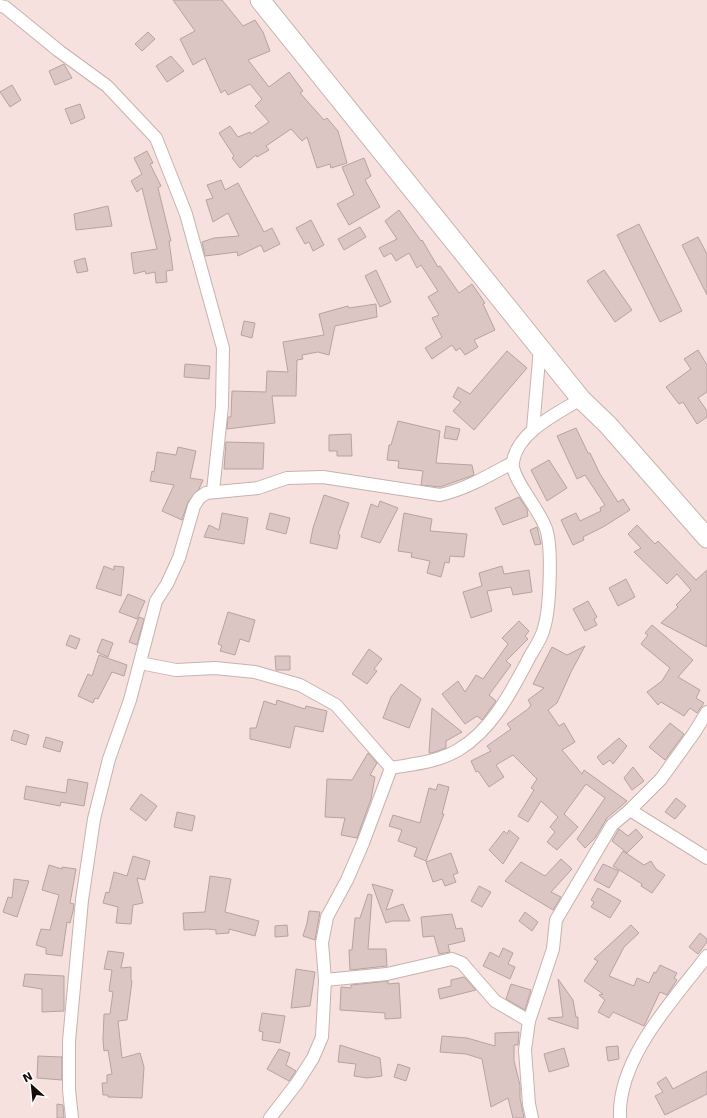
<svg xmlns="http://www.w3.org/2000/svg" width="707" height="1118" font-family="'DejaVu Sans',sans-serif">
	<rect width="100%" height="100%" fill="#f6e1df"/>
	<g fill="#dbc6c4" stroke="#b6a3a0">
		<polygon points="173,0 222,0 243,26 255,20 263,32 270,51 248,60 269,87 289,72 303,91 300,93 324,120 327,118 338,131 347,163 331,168 330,164 317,168 307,137 302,141 291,129 266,146 269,150 257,157 256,155 240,168 232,158 234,156 219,133 230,126 238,137 250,132 251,134 269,122 255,106 262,99 250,84 228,95 225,90 221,93 205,58 193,65 180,39 195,31"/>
		<polygon points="148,32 155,39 142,51 135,44"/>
		<polygon points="171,56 184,71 167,82 156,66"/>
		<polygon points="64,64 72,78 55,85 49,71"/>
		<polygon points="12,85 21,100 10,107 0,92"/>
		<polygon points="80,104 85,118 71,124 65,109"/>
		<polygon points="147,151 153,163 150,164 161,186 158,188 171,241 169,241 173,270 166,271 167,282 156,283 155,272 146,274 145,271 134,274 131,253 157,249 142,188 137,192 131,181 142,174 134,158"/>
		<polygon points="364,158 371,176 365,180 380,207 349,225 337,204 354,195 342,167"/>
		<polygon points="221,180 225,190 238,183 264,232 272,228 280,244 264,252 261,245 238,256 237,252 205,256 202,242 214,238 239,236 228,213 213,222 206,200 213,198 207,185"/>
		<polygon points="108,206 112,226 76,230 74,214"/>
		<polygon points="399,210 421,241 422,240 438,267 440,266 459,293 472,284 485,303 483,304 495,330 474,340 478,347 465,355 460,348 456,351 452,345 432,359 425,348 442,337 432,318 439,315 428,297 438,291 421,265 417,268 409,253 396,261 391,253 384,257 379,248 397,239 385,221"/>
		<polygon points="311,220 324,245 313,251 309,242 305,244 296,228"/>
		<polygon points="639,224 682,311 660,322 617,235"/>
		<polygon points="360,227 366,237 344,250 338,239"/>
		<polygon points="698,237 707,254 707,295 682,245"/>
		<polygon points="85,258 88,271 77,273 74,261"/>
		<polygon points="376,270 391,302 380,307 365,276"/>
		<polygon points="604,270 632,310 615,322 587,281"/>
		<polygon points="376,304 377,317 335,326 329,355 318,352 302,355 303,359 297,360 296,396 272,396 275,423 227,429 228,417 231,417 232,391 266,392 267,371 288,372 283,342 324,335 319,314 348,306 349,308"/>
		<polygon points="244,321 255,323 252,338 241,335"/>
		<polygon points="698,350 707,365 707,392 698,398 707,411 707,417 697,424 683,402 679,404 666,387 691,369 684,359"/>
		<polygon points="507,351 527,368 474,430 453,411 461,402 453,397 458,387 470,394"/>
		<polygon points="185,364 210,366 209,379 184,377"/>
		<polygon points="398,421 440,431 436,463 472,465 474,475 440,487 421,485 423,471 398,468 399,461 387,460 389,445 391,445"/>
		<polygon points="446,426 460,429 457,440 444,438"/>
		<polygon points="576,428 588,453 590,453 600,474 618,502 623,499 630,510 603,527 583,537 584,540 573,545 561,520 576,513 580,521 601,511 600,508 605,505 585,475 577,479 557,436"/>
		<polygon points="351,434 352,456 337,456 337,451 329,451 329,435"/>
		<polygon points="226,442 264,443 263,469 224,469"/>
		<polygon points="178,447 196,451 190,478 203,480 199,489 188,502 182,520 162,511 174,485 150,481 152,471 154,472 157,452 176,455"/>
		<polygon points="549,460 567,488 547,501 531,470"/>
		<polygon points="324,495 349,503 338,534 340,535 337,549 310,543 313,528"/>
		<polygon points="519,497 527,509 528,516 503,525 495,508"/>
		<polygon points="380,501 398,508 380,543 361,537 371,504 378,507"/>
		<polygon points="222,513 248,518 244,544 204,537 209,525 219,530"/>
		<polygon points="270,513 290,518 286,534 266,529"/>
		<polygon points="404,513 432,519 430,531 467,534 464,557 450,556 449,563 445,562 441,577 427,573 430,561 411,557 412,553 398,551"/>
		<polygon points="637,525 655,544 658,541 696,580 707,570 707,647 661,623 678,607 676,605 691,590 677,574 667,584 634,552 641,548 628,534"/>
		<polygon points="537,527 541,544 535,545 530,530"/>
		<polygon points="104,566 114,570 114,566 124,567 121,596 96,588"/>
		<polygon points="502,566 504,574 529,570 532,592 513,595 511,587 487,591 492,611 471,618 463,592 482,586 479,573"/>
		<polygon points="626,579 635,597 618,606 609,588"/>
		<polygon points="128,594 145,601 137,619 119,612"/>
		<polygon points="588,601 597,617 594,619 597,625 585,631 573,609"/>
		<polygon points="228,612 255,620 249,642 240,639 235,655 220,651 222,646 218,644"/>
		<polygon points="139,617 144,619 137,645 129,642"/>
		<polygon points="519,621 529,631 525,636 528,639 506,661 511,665 489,695 496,701 482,720 477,716 465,724 442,694 458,681 465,692 476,675 483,679 508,644 502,638"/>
		<polygon points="652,625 693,660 678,677 700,690 696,698 704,703 697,713 690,708 684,716 661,702 658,705 647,692 662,681 670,668 641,644 648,635 645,633"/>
		<polygon points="70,635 80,639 76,649 66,645"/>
		<polygon points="102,639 113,643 108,657 97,652"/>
		<polygon points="585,646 571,672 557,703 548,710 559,726 564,723 575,742 562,750 582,774 584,770 627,801 607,818 595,838 585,848 577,839 605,798 586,784 564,814 578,827 557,850 547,842 555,832 550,827 558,817 541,801 528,822 518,816 534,790 531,788 537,779 513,755 496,765 504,777 489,787 478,771 476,772 471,761 491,751 487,746 511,729 507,724 528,709 531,705 528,700 544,688 533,684 552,647 567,655"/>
		<polygon points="369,649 382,659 374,669 377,671 367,684 352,674"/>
		<polygon points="99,655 127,665 124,676 112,672 98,699 95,698 93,703 78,696 88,674 92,676"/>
		<polygon points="275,656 290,656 290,670 276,670"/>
		<polygon points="401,684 421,699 409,728 383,718 391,697"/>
		<polygon points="277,700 305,709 306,706 327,711 323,732 295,726 290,748 250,739 250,728 256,728 264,701 276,705"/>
		<polygon points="432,708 462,732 446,741 446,748 432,753 429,753"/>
		<polygon points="670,723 684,734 665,760 649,747"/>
		<polygon points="14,730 29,735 26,745 11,740"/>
		<polygon points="46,737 63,742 60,752 43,747"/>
		<polygon points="619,738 627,746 613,764 610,760 603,765 597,757"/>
		<polygon points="368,753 377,763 370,775 375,777 371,799 357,838 341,835 345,818 325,817 327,779 352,780"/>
		<polygon points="633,767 644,781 632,790 624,778"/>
		<polygon points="68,779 88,783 84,806 61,802 60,806 24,799 26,786 66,793"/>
		<polygon points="438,784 449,787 442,814 444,814 426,861 414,856 417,848 398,841 402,830 389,826 393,815 420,823 429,788 436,790"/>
		<polygon points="141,794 157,806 146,821 130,809"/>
		<polygon points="676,798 686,806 675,819 665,812"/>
		<polygon points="177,812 195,816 192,831 174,827"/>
		<polygon points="619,829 628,836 636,829 643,837 627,853 612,841"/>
		<polygon points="509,830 519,838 503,864 489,850 504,831 507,834"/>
		<polygon points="623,851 644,865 651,861 656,869 665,875 652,893 641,886 642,884 613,866"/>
		<polygon points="451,853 458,873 453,875 456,882 445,886 442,879 433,882 426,862"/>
		<polygon points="133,856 150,861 145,880 137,878 143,903 133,905 131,924 116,923 118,907 103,903 106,892 109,893 114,872 127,876"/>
		<polygon points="561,859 572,869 551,892 561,897 553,910 505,881 521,862 545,876"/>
		<polygon points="603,864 619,871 609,888 594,880"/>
		<polygon points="49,865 62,869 62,867 76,869 70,903 74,904 73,911 70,923 67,922 62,956 46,954 46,948 36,945 41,929 50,930 59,895 42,890"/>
		<polygon points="210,876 231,879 225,912 259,921 255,936 229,929 229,933 216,934 216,930 208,929 184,930 183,913 205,912"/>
		<polygon points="14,879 29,881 17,917 3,912 8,897 12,898"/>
		<polygon points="372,884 393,890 386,910 403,904 410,921 392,921 386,923"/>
		<polygon points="479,886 491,892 482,907 471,901"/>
		<polygon points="598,888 621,901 610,918 591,907 594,902 591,900"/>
		<polygon points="368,894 372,895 368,949 386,949 387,966 350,970 349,950 352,950 355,918 360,918"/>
		<polygon points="309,911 320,912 315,940 303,936 307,923"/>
		<polygon points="525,912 538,922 532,931 519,921"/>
		<polygon points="452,914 456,929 462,928 465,941 448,945 450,952 439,954 434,936 423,937 421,917"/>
		<polygon points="287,925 288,936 275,937 275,926"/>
		<polygon points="631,925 639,933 624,947 609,976 634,986 637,978 649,983 654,972 656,973 660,965 677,973 674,978 677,980 667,995 660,992 644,1026 613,1012 609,1018 598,1012 605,1000 599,995 603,994 584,981 598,961 594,959"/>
		<polygon points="700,933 707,939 707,942 698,954 689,947"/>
		<polygon points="503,948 513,953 508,964 515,967 510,979 483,966 490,952 499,957"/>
		<polygon points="108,951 124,953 121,968 131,967 131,980 132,981 127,1020 118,1021 122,1058 140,1053 144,1067 142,1098 108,1097 108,1095 103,1095 102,1083 107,1083 107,1075 112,1074 108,1050 104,1051 103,1040 104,1014 110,1014 113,992 109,991 112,970 104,969"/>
		<polygon points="296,969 315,972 310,1006 291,1008"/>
		<polygon points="25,974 64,976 64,1011 42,1012 42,989 23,986"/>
		<polygon points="464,977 476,990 440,999 438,989 451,986 451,980"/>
		<polygon points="558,979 573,1000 576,1017 578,1017 578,1029 548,1019 548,1018 563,1017"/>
		<polygon points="388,981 388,984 399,983 401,1018 385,1019 385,1013 340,1010 341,987 351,988 351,985"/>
		<polygon points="511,984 531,990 525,1010 506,999"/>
		<polygon points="262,1013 285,1016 280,1043 262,1040 263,1032 259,1031"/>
		<polygon points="519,1032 518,1045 514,1045 514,1061 520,1085 520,1098 524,1118 513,1118 508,1098 491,1107 482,1059 466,1054 440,1052 442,1036 467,1038 495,1046 495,1033"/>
		<polygon points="340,1045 380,1058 382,1076 367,1078 354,1076 356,1064 338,1062"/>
		<polygon points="618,1046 619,1059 608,1061 606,1047"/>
		<polygon points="564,1048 569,1066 549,1072 544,1054"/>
		<polygon points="279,1049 290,1053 286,1065 296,1071 289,1081 267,1069"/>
		<polygon points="38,1056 62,1057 62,1080 37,1078"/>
		<polygon points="398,1064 410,1068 406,1081 394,1077"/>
		<polygon points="707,1071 707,1094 665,1115 655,1096 663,1092 657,1083 666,1077 673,1089"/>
		<polygon points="57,1104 63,1105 64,1118 57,1118"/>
	</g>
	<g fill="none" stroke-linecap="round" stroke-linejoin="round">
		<defs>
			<g id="minor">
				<polyline points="0,6 5,7 59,51 107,86 156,138 186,214 223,348 222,406 213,491"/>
				<polyline points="533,429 540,348"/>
				<polyline points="140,663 176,670 215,668 255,672 300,685 336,705 391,768"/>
				<polyline points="630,810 707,858"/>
				<polyline points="325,980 387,974 452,959 462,963 495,1001 529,1021"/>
				<path d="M72,1118L69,1090V1041L82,900L94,819L109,759L130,700L156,601L167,584L179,558L194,506L199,498L206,493L258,488L287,478L323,477L440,495C466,489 488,476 512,463"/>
				<path d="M270,1118L297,1083L313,1058L322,1037L325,980L322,943L327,917L347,880L363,843L391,768C414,764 438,762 458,750C492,730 511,692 529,658C534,649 542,638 544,628C550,609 552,551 547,532C543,513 510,478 513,462C517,432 558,413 581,399"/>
				<polyline points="532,1118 529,1104 525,1050 529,1021 553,949 556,920 612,825 630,810 661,779 694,733 707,712"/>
				<path d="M620,1118C617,1059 673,1000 707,956"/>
			</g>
			<polyline id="trunk" points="260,0 581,399 608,425 707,538"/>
		</defs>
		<use href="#minor" stroke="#c6b2af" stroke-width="14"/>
		<use href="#trunk" stroke="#c6b2af" stroke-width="21"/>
		<use href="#minor" stroke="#fff" stroke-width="12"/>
		<use href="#trunk" stroke="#fff" stroke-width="19"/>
	</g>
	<g transform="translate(32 1086) rotate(333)" stroke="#ffffff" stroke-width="3" paint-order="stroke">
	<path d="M0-3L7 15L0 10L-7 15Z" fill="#130c0b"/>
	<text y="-6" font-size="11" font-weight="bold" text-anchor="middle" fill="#130c0b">N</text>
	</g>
</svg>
